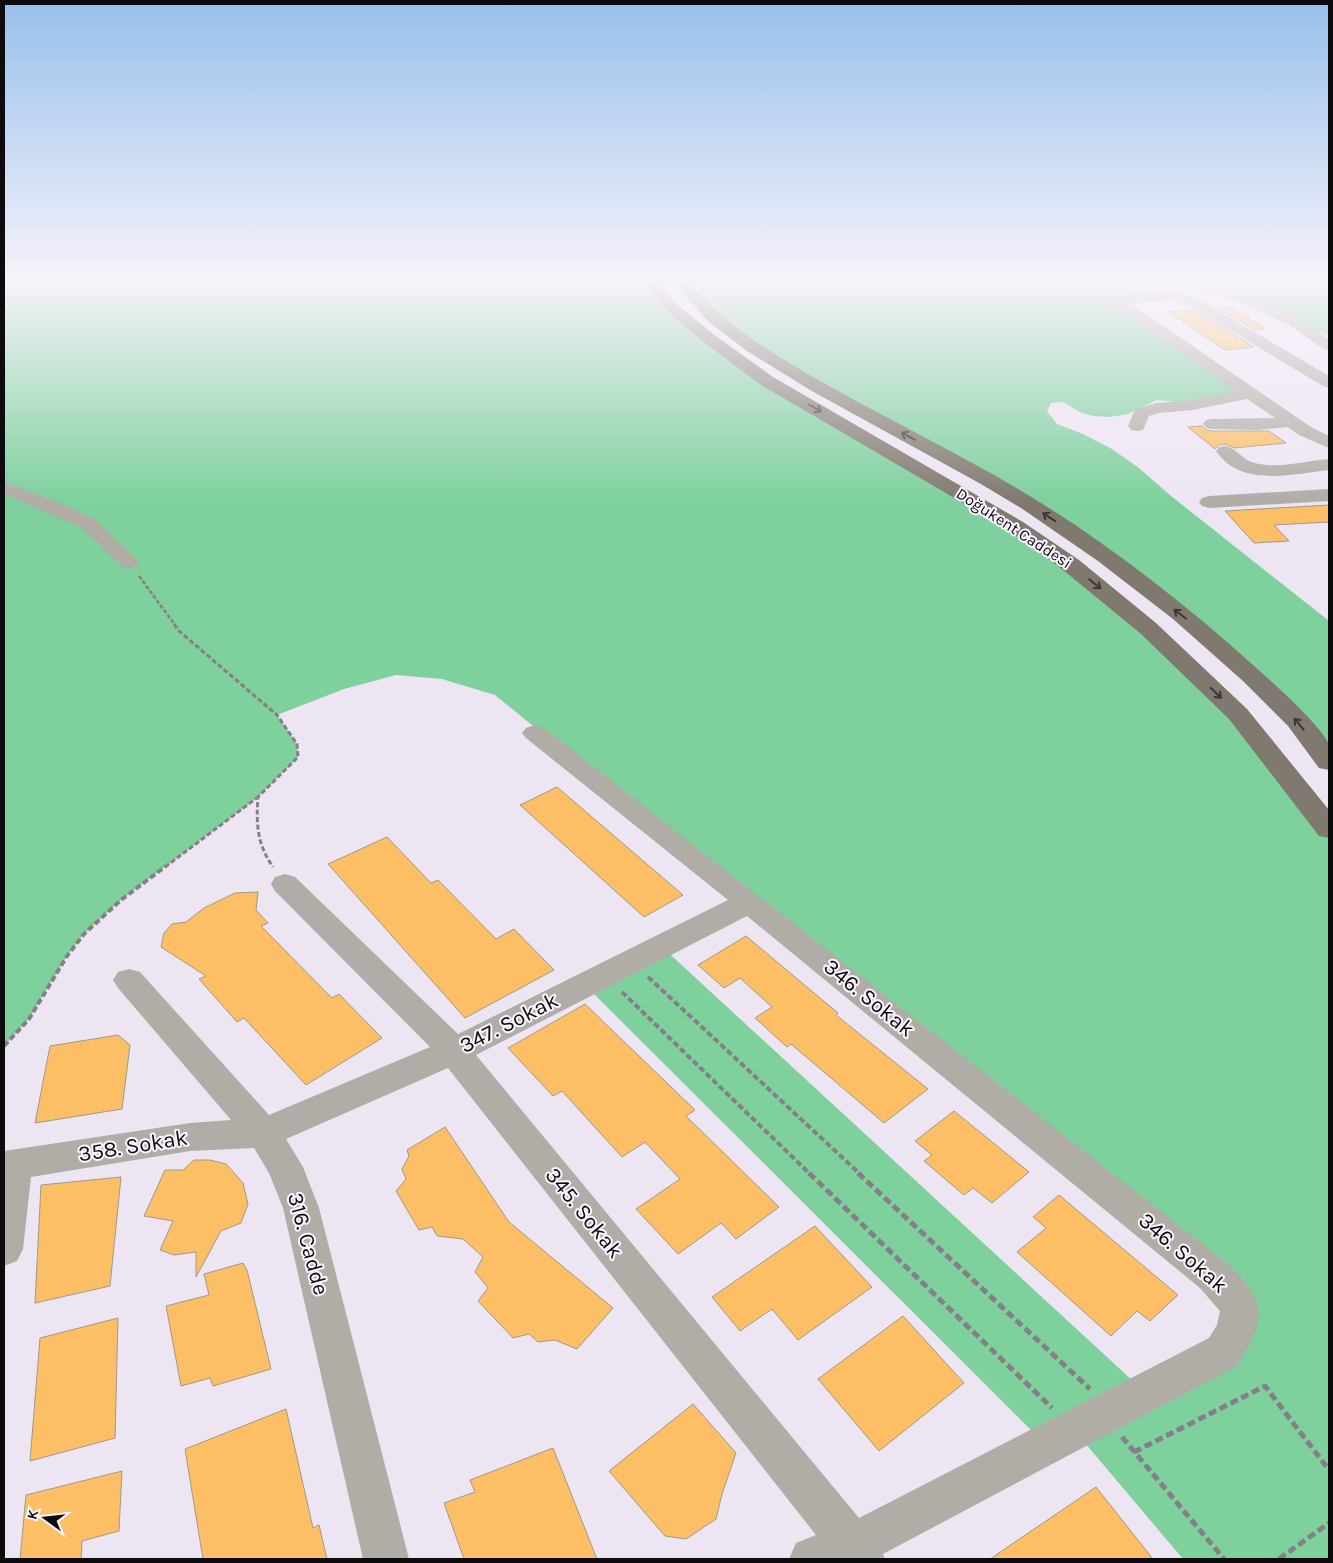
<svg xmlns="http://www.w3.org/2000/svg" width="1333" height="1563" font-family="Karla,sans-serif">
	<rect width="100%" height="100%" fill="#eee5f3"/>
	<g fill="#7ed09d">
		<polygon points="4,283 653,283 669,305 707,337 1016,526 1238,714 1329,829 1329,1559 1183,1559 1074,1430 1045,1444 585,985 661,946 1145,1392 1223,1352 1240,1308 749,902 495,695 442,679 396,675 344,689 277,715 297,744 298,757 258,797 121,900 84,934 67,956 29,1019 4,1046"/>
		<polygon points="681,283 1118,283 1148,298 1118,301 1251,393 1193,405 1177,402 1157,400 1128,414 1110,417 1093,416 1080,412 1063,402 1051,403 1047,411 1057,424 1083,434 1112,449 1139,468 1171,496 1329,621 1329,762 1287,709 1105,557 793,373 695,302"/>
		<polygon points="1178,283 1329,283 1329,336 1195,284"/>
	</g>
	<g fill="#fcbf66" stroke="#a1988c">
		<polygon points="1231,307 1265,329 1255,330 1218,308"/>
		<polygon points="1193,310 1254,347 1225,350 1169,312"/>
		<polygon points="1202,426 1206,430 1212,431 1269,431 1286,443 1234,448 1225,444 1219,445 1215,449 1188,427"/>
		<polygon points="1329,505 1329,522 1274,525 1289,541 1254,543 1225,511"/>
		<polygon points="557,787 683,895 644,917 520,805"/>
		<polygon points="387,837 431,883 438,880 496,939 514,929 554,970 465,1018 328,864"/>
		<polygon points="258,892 256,910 268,923 261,926 332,998 339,994 382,1038 306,1085 244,1018 237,1022 199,979 206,976 161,947 164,933 172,924 186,922 204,908 235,893"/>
		<polygon points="746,936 838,1013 836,1015 928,1089 884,1123 791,1044 787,1047 755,1018 772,1007 740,978 724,988 698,965"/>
		<polygon points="585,1004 695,1110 686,1116 779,1207 736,1239 721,1223 678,1254 636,1209 680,1179 645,1142 622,1157 562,1091 553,1096 508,1048"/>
		<polygon points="118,1035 130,1045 122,1109 35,1123 50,1046"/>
		<polygon points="954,1111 1029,1172 992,1203 973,1188 964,1195 924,1161 932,1155 915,1141"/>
		<polygon points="445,1127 509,1222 613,1308 577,1349 555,1340 538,1342 529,1334 513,1338 478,1301 488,1288 475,1272 483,1257 463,1239 437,1236 432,1227 419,1230 396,1191 406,1179 402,1169 409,1156 407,1150"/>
		<polygon points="194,1160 210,1160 226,1164 243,1183 248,1204 241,1223 221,1231 196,1277 196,1252 174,1255 160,1250 173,1221 144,1216 165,1170 183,1170"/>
		<polygon points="121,1177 110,1286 35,1303 41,1185"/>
		<polygon points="1059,1195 1178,1295 1150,1321 1137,1311 1111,1336 1017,1252 1046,1228 1033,1217"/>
		<polygon points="815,1226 872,1287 798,1340 772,1309 740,1331 712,1297"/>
		<polygon points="243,1263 247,1270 271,1369 213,1386 210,1378 181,1386 166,1306 209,1295 204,1274"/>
		<polygon points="903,1316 964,1383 879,1451 818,1379"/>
		<polygon points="118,1318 115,1438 30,1461 40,1338"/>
		<polygon points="693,1404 736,1453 722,1494 716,1519 686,1539 665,1536 609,1471"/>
		<polygon points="286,1409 313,1528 319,1525 327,1559 203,1559 185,1449"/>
		<polygon points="553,1448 597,1559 464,1559 444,1503 475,1492 470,1480"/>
		<polygon points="122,1471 119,1531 82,1541 81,1559 20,1559 26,1495"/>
		<polygon points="1096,1487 1153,1559 990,1559"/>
	</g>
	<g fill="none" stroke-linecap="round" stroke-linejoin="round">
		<polyline stroke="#867f89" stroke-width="2.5" stroke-dasharray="4 2" stroke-linecap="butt" points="139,576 175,625"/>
		<g stroke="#867f89" stroke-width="3" stroke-dasharray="5 2.5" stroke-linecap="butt">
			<path d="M174,624L179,631L277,715L297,744L298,757L258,797C256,824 257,844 273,867"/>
			<polyline points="165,867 258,797"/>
		</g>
		<g stroke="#867f89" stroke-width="4" stroke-dasharray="6 3" stroke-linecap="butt">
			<polyline points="648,977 860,1174"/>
			<polyline points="622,992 810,1174"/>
			<polyline points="4,1046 29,1019 67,956 84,934 121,900 166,866"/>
		</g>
		<g stroke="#867f89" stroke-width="5" stroke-dasharray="8 4" stroke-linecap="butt">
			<polyline points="809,1173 1052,1408"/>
			<polyline points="858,1173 1090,1389"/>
			<polyline points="1122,1437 1224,1559"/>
			<polyline points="1134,1452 1265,1386 1329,1470"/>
			<polyline points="1279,1559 1329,1523"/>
		</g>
		<g fill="#b0aca6" fill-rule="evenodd">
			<polygon points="1080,283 1097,283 1119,297 1172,292 1198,299 1329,376 1329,388 1323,386 1188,305 1171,300 1131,304 1311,427 1329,436 1329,448 1299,435 1288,427 1256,430 1212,429 1206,428 1203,424 1206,420 1212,419 1275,418 1247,399 1193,410 1158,413 1149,416 1143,430 1137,431 1131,430 1128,426 1135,409 1156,403 1193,400 1236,391"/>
			<path d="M1184,283C1236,282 1287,311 1329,339V351L1324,349L1287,324L1242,303L1186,286Z"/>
			<path d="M1225,446C1237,448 1243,461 1255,463C1278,469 1306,461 1329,459V470C1292,474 1241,488 1216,451L1219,447Z"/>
			<polygon points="4,481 72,508 96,520 139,562 136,566 129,568 122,566 82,528 4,494"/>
			<polygon points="1329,489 1329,501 1209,508 1202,506 1199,502 1202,498 1209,496"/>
			<path d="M535,725L544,728L1228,1264C1269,1304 1266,1318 1237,1366L883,1554L885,1559H789L796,1543L816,1535L448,1068L286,1139L303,1167L319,1208L409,1559H363L283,1208L269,1173L254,1148L190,1151L31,1177L23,1249L17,1261L4,1266V1151L190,1123L231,1120L118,988L113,980L118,972L129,969L140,972L269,1115L430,1047L275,891L271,884L275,877L285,874L295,877L458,1034L728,900L526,738L522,733L526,728ZM747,916L1200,1288L1220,1311L1217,1325L1209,1338L859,1518L476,1055Z"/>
		</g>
		<g fill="#80796f" fill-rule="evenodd">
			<polygon points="646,283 660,283 674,302 713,334 773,377 1023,522 1079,560 1156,623 1247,709 1329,810 1329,838 1319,836 1229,719 1140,633 1063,570 1009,530 761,385 701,340 664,308"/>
			<path d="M674,283H689C735,335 796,368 856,401C902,425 949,450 994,475C1088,528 1173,593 1253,665C1268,678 1325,729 1329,745C1331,753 1329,763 1329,770L1319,768L1288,726L1243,681L1173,619L1098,561L1021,508L981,484L810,390L747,351L709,322Z"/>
		</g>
	</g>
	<defs><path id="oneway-shaft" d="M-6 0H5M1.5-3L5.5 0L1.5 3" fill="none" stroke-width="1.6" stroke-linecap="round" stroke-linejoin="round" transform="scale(1.25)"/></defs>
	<g stroke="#3c3735">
		<use href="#oneway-shaft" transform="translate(815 408) rotate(30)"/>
		<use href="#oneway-shaft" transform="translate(908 436) rotate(-151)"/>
		<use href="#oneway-shaft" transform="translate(1049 517) rotate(-147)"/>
		<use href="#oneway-shaft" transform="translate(1095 584) rotate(39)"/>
		<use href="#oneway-shaft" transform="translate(1180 614) rotate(-143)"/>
		<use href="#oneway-shaft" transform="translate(1216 693) rotate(44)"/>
		<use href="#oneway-shaft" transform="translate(1299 724) rotate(-129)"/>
	</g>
	<linearGradient id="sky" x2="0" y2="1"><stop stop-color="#97c0ec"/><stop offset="0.56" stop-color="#f7f3fa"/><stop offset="1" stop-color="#f7f3fa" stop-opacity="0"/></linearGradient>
	<rect width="1333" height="502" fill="url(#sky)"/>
	<g text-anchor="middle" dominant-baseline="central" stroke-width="4" stroke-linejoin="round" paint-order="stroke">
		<g font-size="16" fill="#0e0b0f" stroke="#fbf3fe">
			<text transform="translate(1014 528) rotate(33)">Doğukent Caddesi</text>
		</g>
		<g font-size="22" fill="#0e0b0f" stroke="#fbf3fe">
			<text transform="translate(869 998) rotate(39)">346. Sokak</text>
			<text transform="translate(509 1023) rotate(-27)">347. Sokak</text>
			<text transform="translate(133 1146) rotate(-9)">358. Sokak</text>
			<text transform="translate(584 1213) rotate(51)">345. Sokak</text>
			<text transform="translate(308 1244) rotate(75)">316. Cadde</text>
			<text transform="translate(1183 1253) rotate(41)">346. Sokak</text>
		</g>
	</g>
	<rect width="1333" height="1563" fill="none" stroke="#0e0b0f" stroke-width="10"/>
	<g transform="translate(45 1518) rotate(285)" stroke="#fbf3fe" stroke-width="4" paint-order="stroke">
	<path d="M0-4L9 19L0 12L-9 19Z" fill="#0e0b0f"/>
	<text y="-8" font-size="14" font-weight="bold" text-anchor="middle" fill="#0e0b0f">K</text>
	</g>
</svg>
